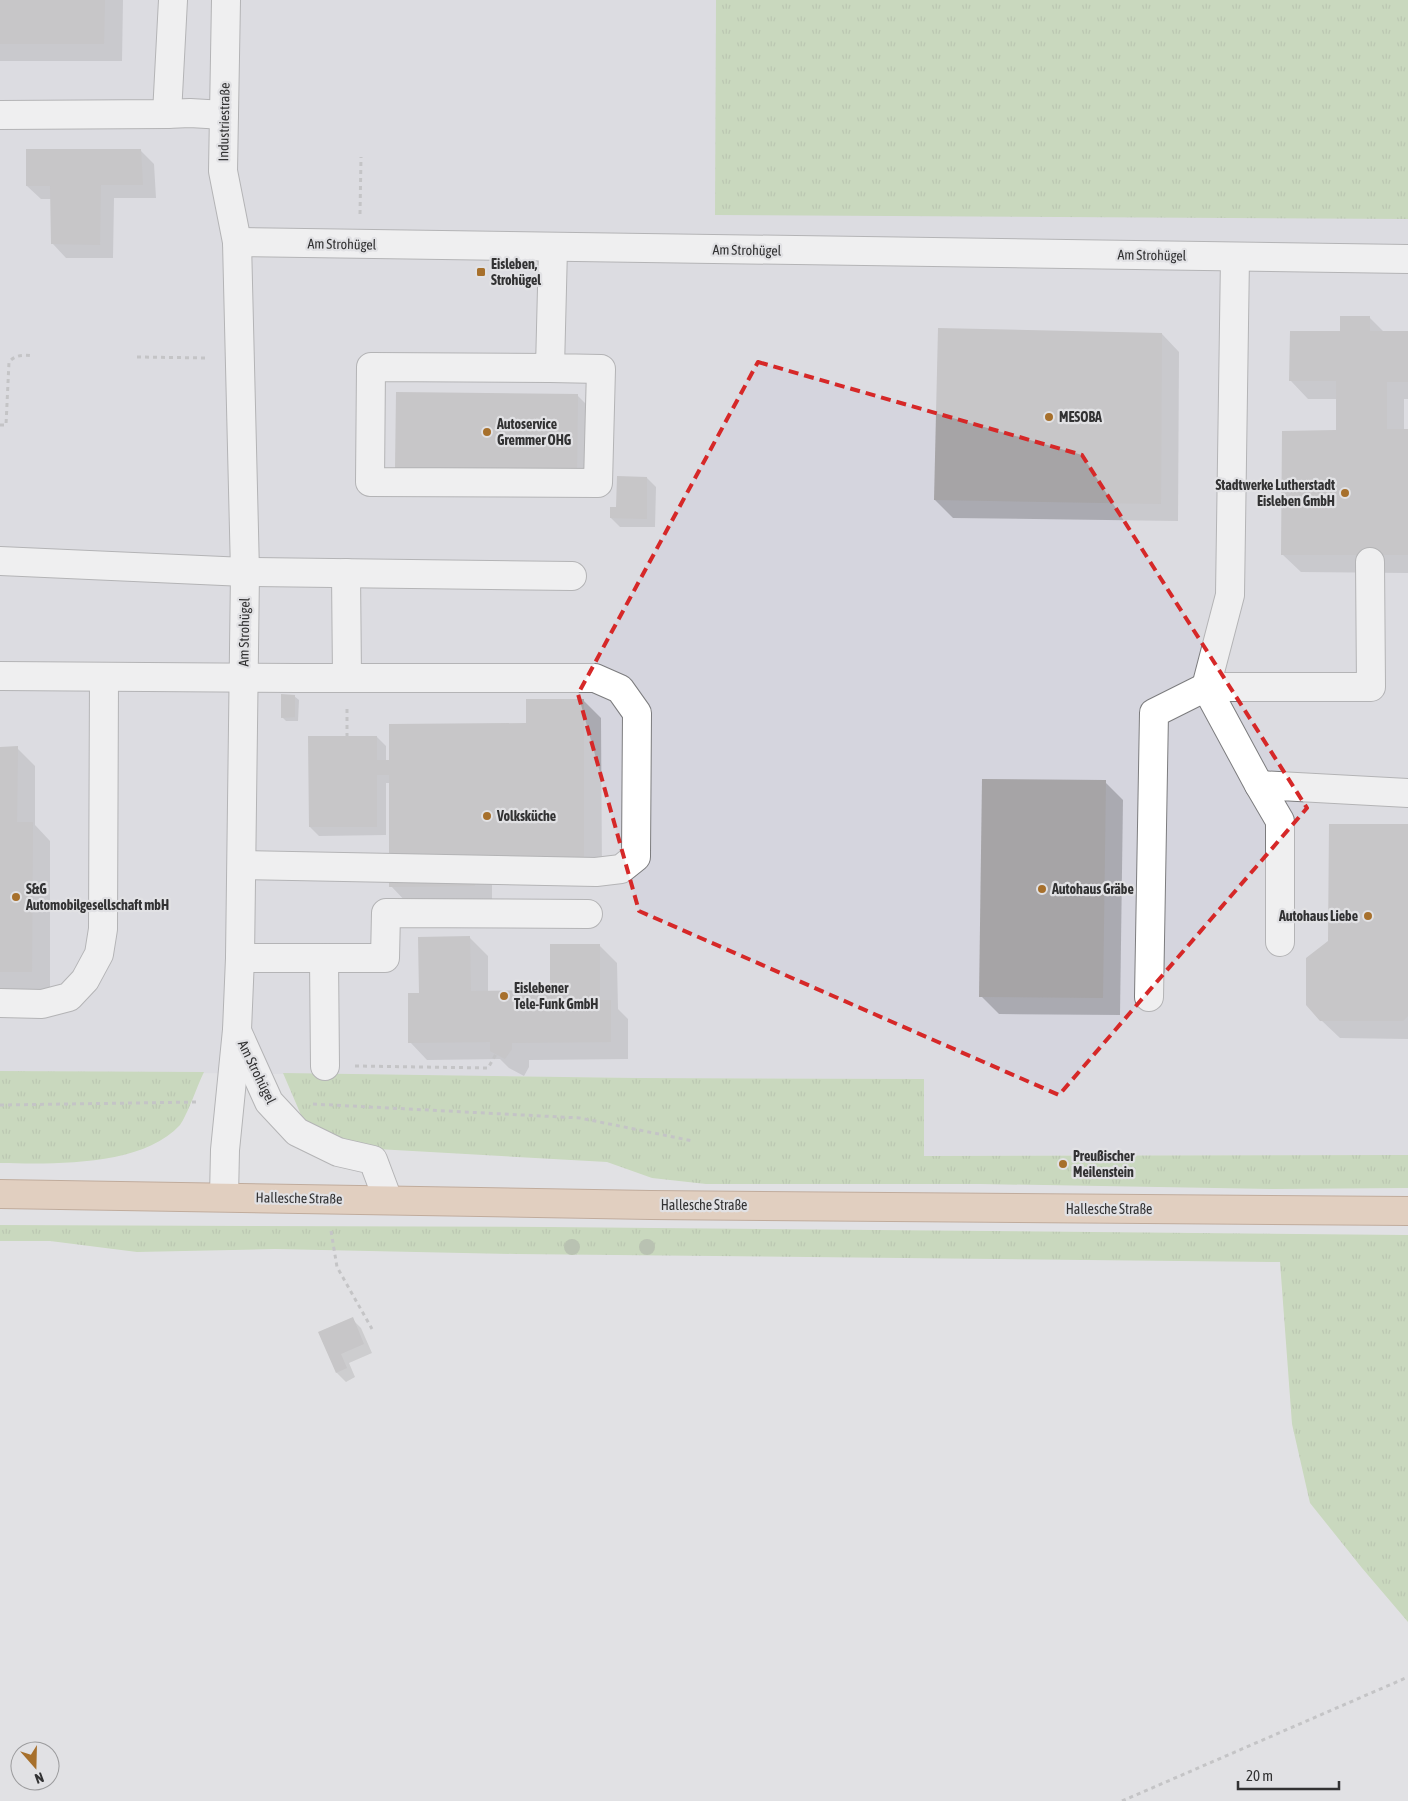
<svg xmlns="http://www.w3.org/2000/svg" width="1408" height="1801" font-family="'Asap Condensed',sans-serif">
	<defs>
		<pattern id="grass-tufts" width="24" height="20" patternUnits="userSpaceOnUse" patternTransform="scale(1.25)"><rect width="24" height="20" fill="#abcc90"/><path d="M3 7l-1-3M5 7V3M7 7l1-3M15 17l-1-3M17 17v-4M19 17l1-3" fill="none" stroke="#8ca676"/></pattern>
	</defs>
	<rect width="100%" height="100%" fill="#e1e1e4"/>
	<polygon fill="#d5d5de" points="0,0 718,0 1397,218 1408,219 1408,1155 924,1156 924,1079 638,1078 0,1071"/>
	<g fill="url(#grass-tufts)">
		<polygon points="716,0 1408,0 1408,219 715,215"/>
		<path d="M0,1071L204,1072C198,1084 187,1116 180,1125C142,1167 52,1164 0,1163Z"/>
		<polygon points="283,1073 638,1078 924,1079 924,1156 1408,1155 1408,1188 1274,1189 980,1184 706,1184 652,1178 607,1162 377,1149 337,1140 304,1122"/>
		<polygon points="0,1225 549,1227 1408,1235 1408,1622 1362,1568 1310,1503 1292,1424 1280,1262 515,1254 275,1249 137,1252 50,1241 0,1241"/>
	</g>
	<g fill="#0003">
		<polygon points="0,0 123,0 122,61 0,61"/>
		<polygon points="140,150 154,164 156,198 114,198 113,258 66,258 53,244 52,199 41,199 27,186"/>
		<polygon points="1369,317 1384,332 1408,333 1408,399 1404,399 1404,430 1408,430 1408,573 1301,572 1283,555 1338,432 1338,399 1308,399 1291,381 1341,332"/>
		<polygon points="1162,334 1179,352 1178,521 953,518 935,500"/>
		<polygon points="397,393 577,395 595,413 594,489"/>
		<polygon points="647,478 656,487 655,527 620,527 611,518 618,508"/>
		<polygon points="294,696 299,700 298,721 286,721 282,717"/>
		<polygon points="583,700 601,718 602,875 492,875 492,904 408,904 391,886 390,783 386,783 386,835 319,836 310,827 377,737 386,746 386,761 528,725"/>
		<polygon points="0,748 17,748 35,766 35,825 50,841 50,989 0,989"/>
		<polygon points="1105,782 1123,800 1120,1015 999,1014 981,996"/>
		<polygon points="1408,826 1408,1039 1340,1038 1321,1020 1329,942"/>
		<polygon points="470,938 488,956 488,992 551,991 599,945 617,963 618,1009 628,1019 628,1059 529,1060 529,1067 524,1076 509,1068 500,1059 427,1060 410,1042 420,994"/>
		<polygon points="352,1319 361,1328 372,1353 349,1363 355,1377 346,1382 337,1373 319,1333"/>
	</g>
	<g fill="#a6a4a6">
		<polygon points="0,0 105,0 104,44 0,44"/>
		<polygon points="26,149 141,149 143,185 101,185 100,245 51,244 50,186 26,186"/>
		<polygon points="1340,316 1370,316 1370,331 1408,331 1408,382 1387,382 1387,429 1408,429 1408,555 1281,555 1282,431 1336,430 1336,381 1289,381 1290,331 1340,331"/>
		<polygon points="938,328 1162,333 1161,504 934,500"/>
		<polygon points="396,392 578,394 577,471 395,470"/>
		<polygon points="617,476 647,477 647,519 610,518 610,507 616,507"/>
		<polygon points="281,694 295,695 295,717 281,718"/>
		<polygon points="526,699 584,699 584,857 475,858 475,886 389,887 389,775 377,775 377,827 309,827 308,736 377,736 377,760 389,760 389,724 526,723"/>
		<polygon points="18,746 17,822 33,822 32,972 0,972 0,747"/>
		<polygon points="982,779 1106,780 1103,998 979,997"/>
		<polygon points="1329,824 1408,824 1408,1016 1403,1021 1320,1021 1306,1005 1306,958 1328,941"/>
		<polygon points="470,936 471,991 550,990 550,944 600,944 600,1000 611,1000 611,1042 512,1043 512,1049 505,1059 490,1051 490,1042 408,1043 408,993 419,993 418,937"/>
		<polygon points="353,1317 364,1344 341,1354 347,1368 336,1373 318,1332"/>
	</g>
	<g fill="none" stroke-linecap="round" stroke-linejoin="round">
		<defs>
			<g id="minor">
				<polyline points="226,0 223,171 237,242"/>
				<polyline points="167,114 190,113 224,115"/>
				<polyline points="0,115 167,114 173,0"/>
				<polyline points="1235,257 1230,595 1206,687 1371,687 1370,562"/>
				<polyline points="550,368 601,369 598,483 370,482 371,367 550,368 553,248"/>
				<polyline points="0,561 245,572 572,576"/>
				<polyline points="346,573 347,678"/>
				<polyline points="0,676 298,678 595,678 620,689 637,713 636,857 621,869 596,872 242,865"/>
				<polyline points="1280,942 1280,821 1259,785 1408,793"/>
				<polyline points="240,958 385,958 386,913 588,914"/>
				<polyline points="324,958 325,1066"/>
				<polyline points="1149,997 1154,713 1206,687 1259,785"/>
				<polyline points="0,1003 42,1004 69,997 85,980 99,954 103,929 104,677"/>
				<polyline points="237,1031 269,1102 297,1132 338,1152 373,1160 388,1200"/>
				<polyline points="224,1197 225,1150 237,1030 240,958 245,572 237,242 1408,259"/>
			</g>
			<polyline id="major" points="0,1194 651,1205 1408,1211"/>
		</defs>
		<use href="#minor" stroke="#7c7c7e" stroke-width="30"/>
		<use href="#major" stroke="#976a46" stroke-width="30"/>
		<g stroke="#a1a1a3" stroke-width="3" stroke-dasharray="4 4" stroke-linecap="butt">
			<polyline points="360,214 361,157"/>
			<polyline points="137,357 209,358"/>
			<path d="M0,425H6L9,362C16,354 24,355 34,356"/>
			<polyline points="347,709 347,736"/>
			<polyline points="355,1066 488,1068 496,1054"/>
			<polyline points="313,1104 580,1118 693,1141"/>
			<polyline points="0,1105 200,1102"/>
			<polyline points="331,1231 337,1267 372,1329"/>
			<polyline points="1122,1801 1408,1677"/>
		</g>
		<use href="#minor" stroke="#fff" stroke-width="28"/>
		<use href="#major" stroke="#e1b896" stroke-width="28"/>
	</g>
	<g fill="#889b75">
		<circle cx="572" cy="1247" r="8"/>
		<circle cx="647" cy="1247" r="8"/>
	</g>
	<path d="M0 0H1408V1801H0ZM758,362L1082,455L1307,808L1059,1095L639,911L578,694Z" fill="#e1e1e4" fill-opacity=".55" fill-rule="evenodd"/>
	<path fill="none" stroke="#d62828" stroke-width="4" stroke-dasharray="10 6" stroke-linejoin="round" d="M758,362L1082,455L1307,808L1059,1095L639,911L578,694Z"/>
	<g fill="#a7702c" stroke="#e1e1e4" stroke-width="2">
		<rect x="476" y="267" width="10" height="10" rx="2.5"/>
		<circle cx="1049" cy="417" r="5"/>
		<circle cx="487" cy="432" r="5"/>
		<circle cx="1345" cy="493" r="5"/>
		<circle cx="487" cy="816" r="5"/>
		<circle cx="1042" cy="889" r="5"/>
		<circle cx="16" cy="897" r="5"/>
		<circle cx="1368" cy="916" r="5"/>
		<circle cx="504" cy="996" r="5"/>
		<circle cx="1063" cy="1164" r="5"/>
	</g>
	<g text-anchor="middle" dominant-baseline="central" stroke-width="4.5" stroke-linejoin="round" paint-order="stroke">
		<g font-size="14" fill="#323233" stroke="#e1e1e4">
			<text transform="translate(224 122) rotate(-89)">Industriestraße</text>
			<text transform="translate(342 244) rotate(1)">Am Strohügel</text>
			<text transform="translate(747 250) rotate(1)">Am Strohügel</text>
			<text transform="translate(1152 255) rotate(1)">Am Strohügel</text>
			<text transform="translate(244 632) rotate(-89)">Am Strohügel</text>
			<text transform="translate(257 1072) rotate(64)">Am Strohügel</text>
			<text transform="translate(299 1198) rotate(1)">Hallesche Straße</text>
			<text x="704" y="1205">Hallesche Straße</text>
			<text x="1109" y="1209">Hallesche Straße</text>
		</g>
		<g font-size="14" font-weight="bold" fill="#323233" stroke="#e1e1e4" text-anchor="start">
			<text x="491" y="264">Eisleben,<tspan x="491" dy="16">Strohügel</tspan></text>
			<text x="1059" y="417">MESOBA</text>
			<text x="497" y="424">Autoservice<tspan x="497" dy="16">Gremmer OHG</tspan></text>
			<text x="1335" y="485" text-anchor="end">Stadtwerke Lutherstadt<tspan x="1335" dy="16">Eisleben GmbH</tspan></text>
			<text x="497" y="816">Volksküche</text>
			<text x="26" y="889">S&amp;G<tspan x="26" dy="16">Automobilgesellschaft mbH</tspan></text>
			<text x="1052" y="889">Autohaus Gräbe</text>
			<text x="1358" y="916" text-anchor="end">Autohaus Liebe</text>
			<text x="514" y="988">Eislebener<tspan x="514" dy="16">Tele-Funk GmbH</tspan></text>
			<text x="1073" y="1156">Preußischer<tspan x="1073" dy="16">Meilenstein</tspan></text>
		</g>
	</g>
	<g transform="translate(35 1766) rotate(160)"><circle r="24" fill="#e1e1e4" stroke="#9b9b9d"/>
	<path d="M0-4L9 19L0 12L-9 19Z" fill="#a7702c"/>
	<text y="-8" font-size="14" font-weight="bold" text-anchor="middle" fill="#323233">N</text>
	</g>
	<path d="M1238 1781v8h101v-8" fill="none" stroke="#323233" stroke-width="2.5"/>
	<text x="1246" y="1781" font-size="15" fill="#323233" stroke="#e1e1e4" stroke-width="4" paint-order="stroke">20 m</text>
</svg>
